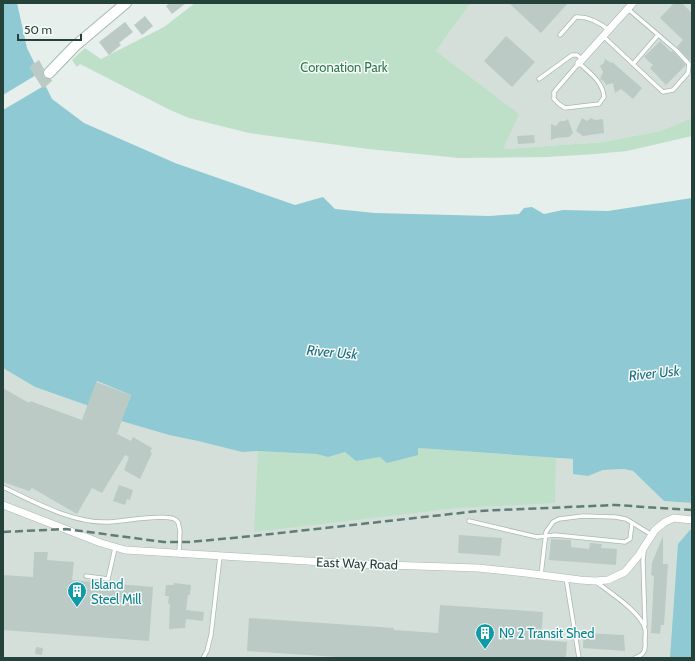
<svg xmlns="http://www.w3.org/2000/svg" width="695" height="661" font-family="Cabin,sans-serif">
	<rect width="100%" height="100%" fill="#e6efeb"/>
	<g fill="#d4dfda">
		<polygon points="471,3 692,3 692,118 660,131 603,142 503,149 436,51"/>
		<polygon points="3,368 35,387 89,406 97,381 131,395 121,421 169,435 198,441 242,452 258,451 418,448 573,459 573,473 588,476 603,470 624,469 633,471 664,501 692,503 692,658 3,658"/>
	</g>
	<g fill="#bfe0c8">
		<polygon points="195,3 471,3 436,51 519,114 503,149 603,142 660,131 692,118 692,136 627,151 595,154 547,157 459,158 368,149 249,133 189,118 170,110 80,64 77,67 72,60 85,48 101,59 164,27"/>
		<polygon points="418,448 556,458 555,503 457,508 254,532 258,451 317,454 328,457 345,452 356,461 380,457"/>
	</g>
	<g fill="#8ec9d4">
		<polygon points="3,3 17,3 27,48 52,99 84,123 175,163 295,205 323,197 335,209 375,213 489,216 519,214 524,208 532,207 544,214 563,210 608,211 692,198 692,503 664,501 633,471 624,469 603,470 588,476 573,474 573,459 418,448 418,455 387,463 380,457 356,461 345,452 328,457 317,454 258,451 242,452 198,441 169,435 121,421 131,395 97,381 89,406 35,387 3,368"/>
		<polygon points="690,530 692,530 692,658 670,658 678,544"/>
	</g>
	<polygon fill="#e6efeb" points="41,72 47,84 3,110 3,95"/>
	<g fill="#bbcac4">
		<polygon points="170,3 186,3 172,14 166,6"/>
		<polygon points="509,3 568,3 541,33"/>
		<polygon points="674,3 682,3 692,13 692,59 690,61 677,47 683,40 660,18"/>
		<polygon points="145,16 153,26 142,35 134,25"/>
		<polygon points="125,22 133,32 119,43 121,45 109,55 99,42"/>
		<polygon points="506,36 535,62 512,87 484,61"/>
		<polygon points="660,41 671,52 672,51 674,52 686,65 666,85 650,68 653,65 644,57"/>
		<polygon points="605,59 611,63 612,62 642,88 633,99 621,89 615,93 613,83 606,85 604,81 600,79 603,72 600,66 604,63"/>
		<polygon points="39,60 44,69 43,72 44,77 51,79 52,81 43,89 29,67"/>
		<polygon points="582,118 587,121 591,118 595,120 603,119 604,133 583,136 576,131"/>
		<polygon points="568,119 573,133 569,137 556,138 551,140 551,124 556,126 560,121 565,121"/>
		<polygon points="534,135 535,143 518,144 517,136"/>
		<polygon points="96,382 131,395 117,434 131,441 133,437 152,448 150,452 152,453 140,479 124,470 129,457 125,455 102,493 92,488 77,514 32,488 29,491 3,482 3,388 29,403 30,401 82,420"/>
		<polygon points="119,485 133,490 130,500 127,499 125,505 113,501"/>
		<polygon points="459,535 502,538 500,556 458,553"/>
		<polygon points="663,536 663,564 668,564 664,625 661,625 660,634 651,633 654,576 651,575 652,563"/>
		<polygon points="551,539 571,540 571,547 589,549 590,543 602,544 601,548 617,549 616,565 549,560"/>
		<polygon points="34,552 48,552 47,560 74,562 72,580 153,587 149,641 3,630 3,575 33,577"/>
		<polygon points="174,583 191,585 190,595 188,595 186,610 204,612 203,621 186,619 185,628 169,629 170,604 168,604 169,596 165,596 166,585 173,585"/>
		<polygon points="440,605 543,612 541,640 567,642 566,658 352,658 247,651 249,618 394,628 394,630 438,633"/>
		<polygon points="584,633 624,635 625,651 583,648"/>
		<polygon points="36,647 43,648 42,655 35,654"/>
	</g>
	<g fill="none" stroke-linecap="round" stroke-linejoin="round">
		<defs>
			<g id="lane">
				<path d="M560,35L576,17C588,16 600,23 609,30"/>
				<polyline points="603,36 663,92 673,90 688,73 689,64 676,50 628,9"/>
				<path d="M579,63C590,73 603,82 604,97L599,104L565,108L559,104L554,99V92Z"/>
				<polyline points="633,64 658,35"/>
				<polyline points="539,79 572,55 577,55 582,59"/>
				<path d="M3,487C34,502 74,524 110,522C126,521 155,515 171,518C174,518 176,520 178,522L180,531L179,553"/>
				<polyline points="469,521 537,537 555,535 625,542 630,539 632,523"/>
				<polyline points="644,551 643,561 645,625"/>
				<polyline points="541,575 546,532 553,522 559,519 583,516 615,517 626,519 652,535"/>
				<polyline points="86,576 108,579 115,548"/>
				<polyline points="566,578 579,658"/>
				<path d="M595,581C608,591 642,613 645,629C646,632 645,637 645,641C646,650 644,655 635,658"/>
				<polyline points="203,658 207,651 211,635 220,556"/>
			</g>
			<g id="street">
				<polyline points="579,63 633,3"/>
				<polyline points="3,505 101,543 125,550 356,564 478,568 526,573 580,580 595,581 608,580 625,572 639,555 655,530 665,522 674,518 692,520"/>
			</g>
			<polyline id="secondary" points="49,73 75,46 126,3"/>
		</defs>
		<use href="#lane" stroke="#a8b8b2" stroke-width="5"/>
		<use href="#street" stroke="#a8b8b2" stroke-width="8"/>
		<use href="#secondary" stroke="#a4bbb3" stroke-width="12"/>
		<use href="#lane" stroke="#fff" stroke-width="3.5"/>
		<use href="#street" stroke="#fff" stroke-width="7"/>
		<use href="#secondary" stroke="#fff" stroke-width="10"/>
		<polyline stroke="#5f7d75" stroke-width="2.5" stroke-dasharray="8 4" stroke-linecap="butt" points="3,532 66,529 164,542 189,542 253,536 478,511 615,505 692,510"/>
	</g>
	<defs>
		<symbol id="building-pin" viewBox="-11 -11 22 30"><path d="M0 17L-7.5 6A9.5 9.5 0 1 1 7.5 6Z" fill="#0f9aa8" stroke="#f7fbf9"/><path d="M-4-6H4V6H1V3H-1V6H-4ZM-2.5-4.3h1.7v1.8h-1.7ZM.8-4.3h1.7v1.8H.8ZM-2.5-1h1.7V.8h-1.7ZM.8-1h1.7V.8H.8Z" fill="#fff"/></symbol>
	</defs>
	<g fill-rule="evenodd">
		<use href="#building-pin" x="66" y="580" width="22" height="30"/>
		<use href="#building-pin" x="474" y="622" width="22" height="30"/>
	</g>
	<g text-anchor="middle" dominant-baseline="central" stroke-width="3" stroke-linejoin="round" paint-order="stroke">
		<g font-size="13" fill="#2d7a4b" stroke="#f7fbf9">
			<text x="344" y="67">Coronation Park</text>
		</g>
		<g font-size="13" fill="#24423a" stroke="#f7fbf9">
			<text transform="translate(357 563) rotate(2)">East Way Road</text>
		</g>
		<g font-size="13" fill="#0d838f" stroke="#f7fbf9" text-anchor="start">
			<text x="91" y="584">Island<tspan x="91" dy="15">Steel Mill</tspan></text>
			<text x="499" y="633">№ 2 Transit Shed</text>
		</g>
		<g font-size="14" font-style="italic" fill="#1c6f80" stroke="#f7fbf9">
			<text transform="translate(332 352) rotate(5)">River Usk</text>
			<text transform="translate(654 373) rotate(-6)">River Usk</text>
		</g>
	</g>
	<rect width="695" height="661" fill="none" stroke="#24423a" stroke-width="8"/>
	<path d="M18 34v6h63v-6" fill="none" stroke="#24423a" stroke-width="2"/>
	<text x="24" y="34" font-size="12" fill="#24423a" stroke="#f7fbf9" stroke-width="3" paint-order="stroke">50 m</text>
</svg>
